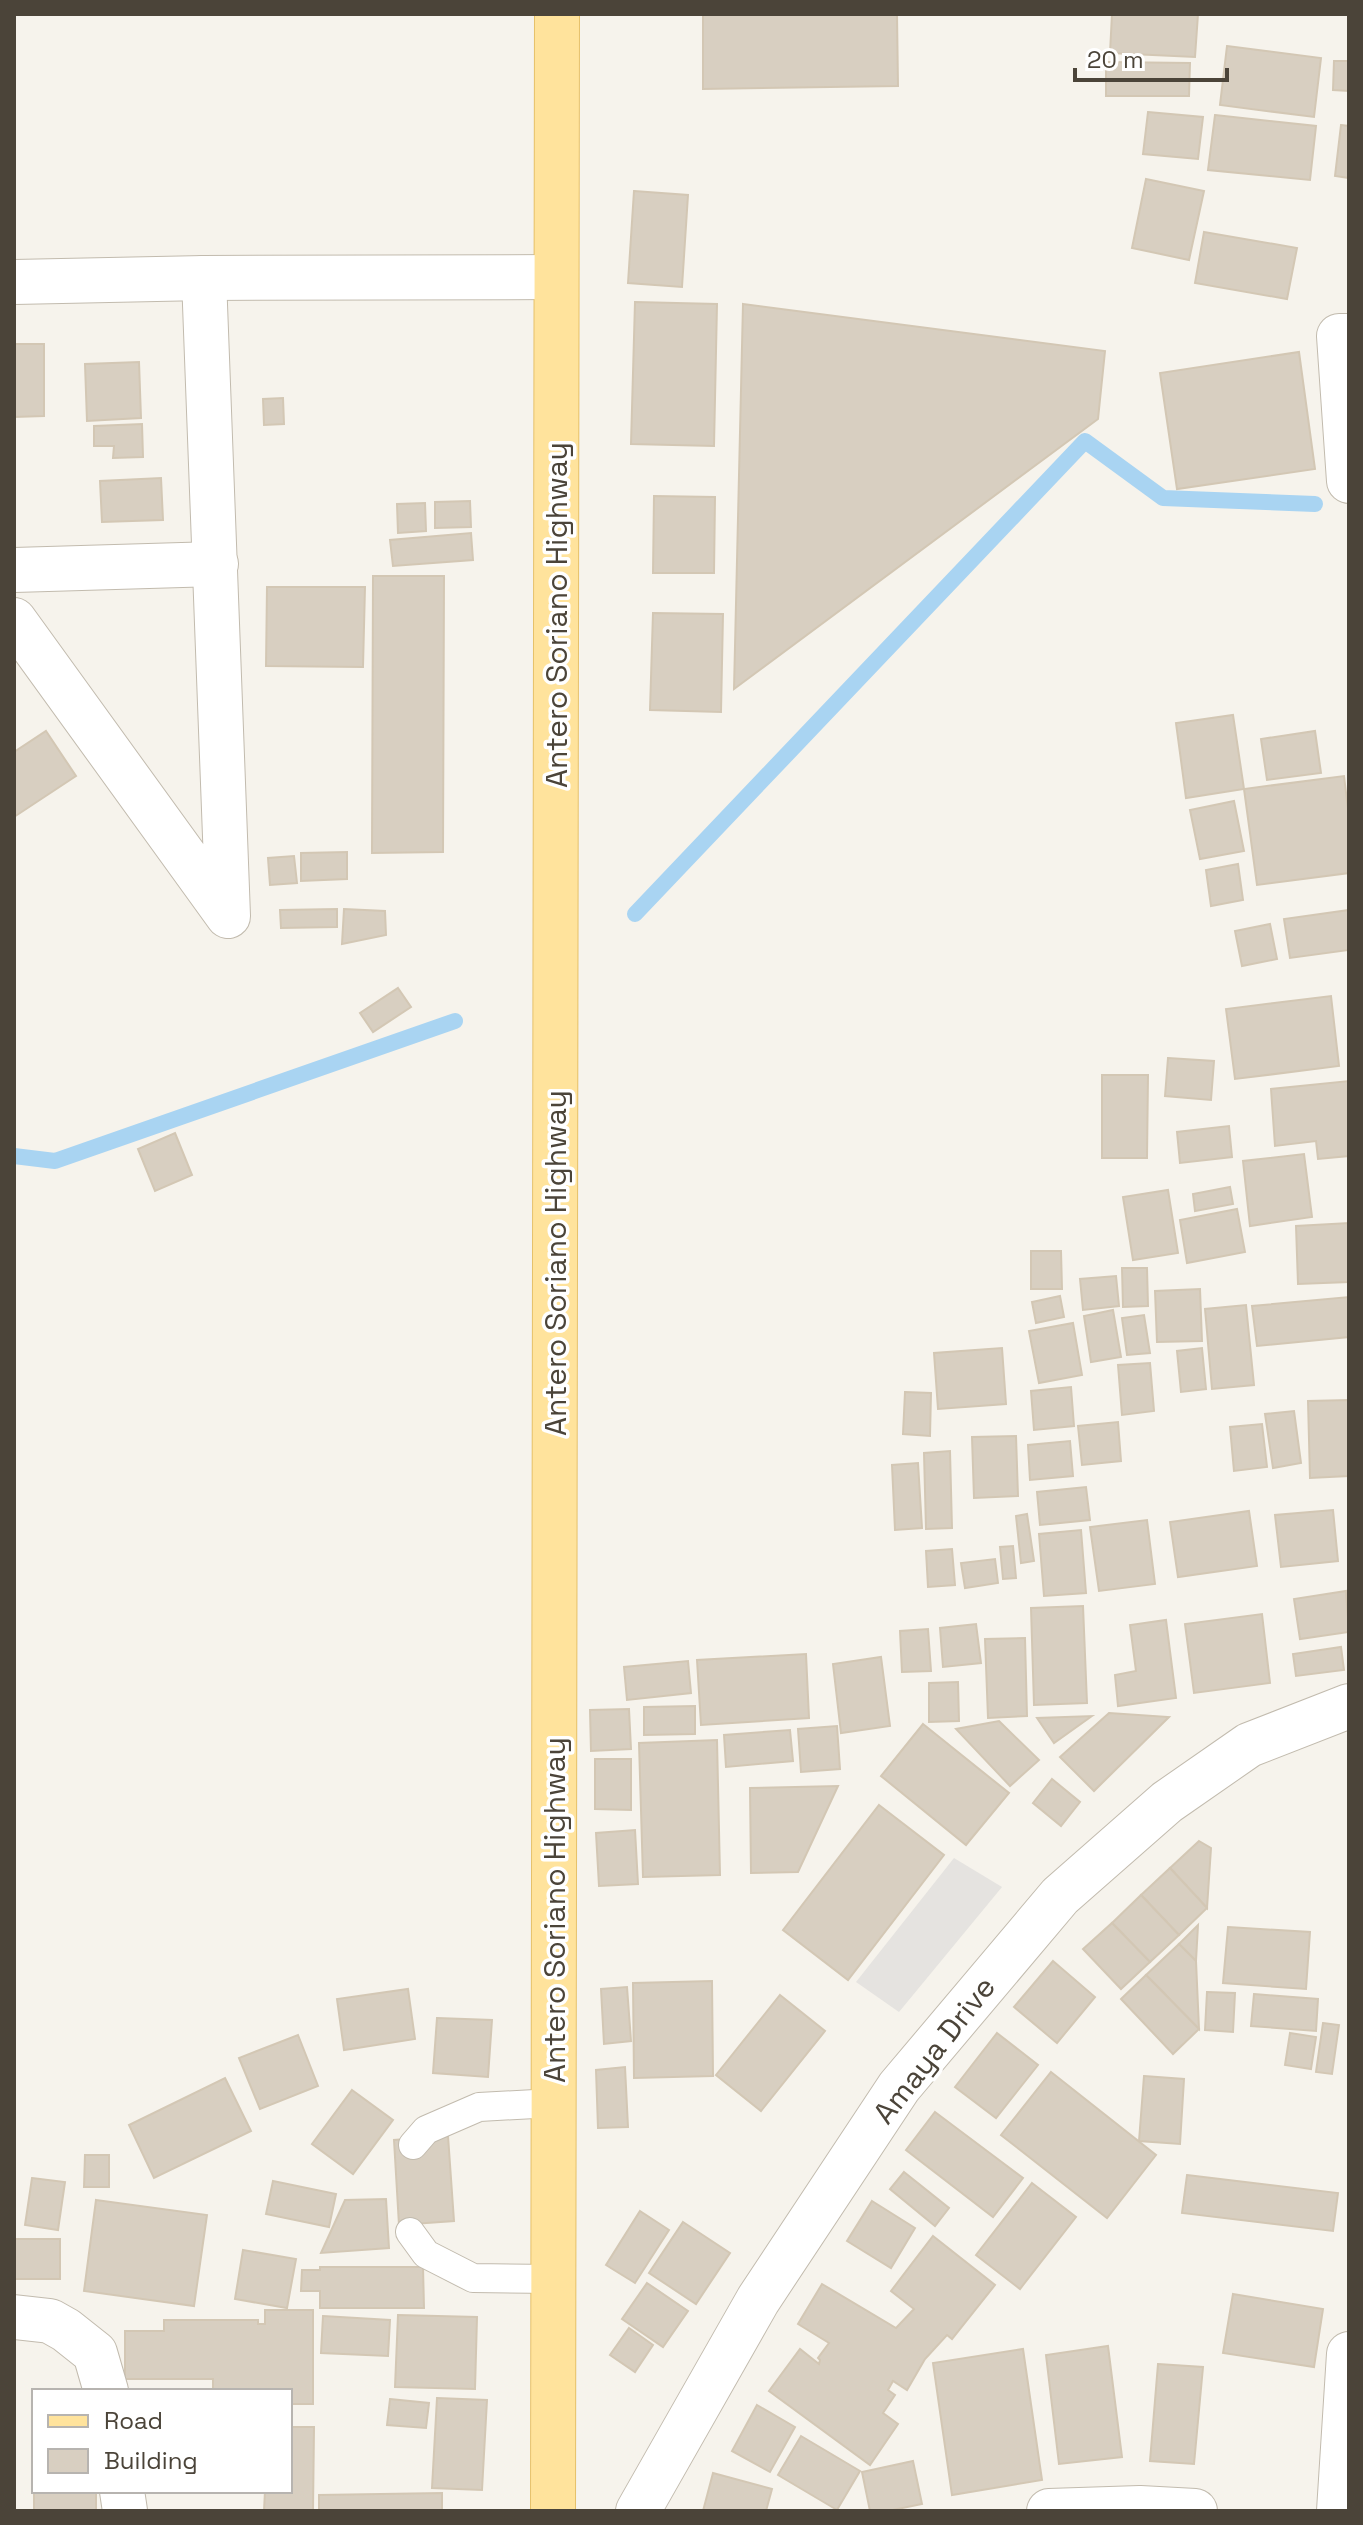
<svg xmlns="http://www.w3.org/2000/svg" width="1363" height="2525" font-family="'Space Grotesk',sans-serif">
	<rect width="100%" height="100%" fill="#f6f3ec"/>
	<polygon fill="#e5e3e0" points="954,1858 1002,1887 899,2012 856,1982"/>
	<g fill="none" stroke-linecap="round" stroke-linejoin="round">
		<g stroke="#a9d4f2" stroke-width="16">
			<polyline points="635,914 1085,441 1163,498 1315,504"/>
			<polyline points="14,1156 55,1161 455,1021"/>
		</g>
	</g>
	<g fill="#d8cfc1" stroke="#d3c7b4" stroke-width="2">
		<polygon points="703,14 897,14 898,86 703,89"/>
		<polygon points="1112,14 1198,14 1195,57 1110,53"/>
		<polygon points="1227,46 1321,58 1314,117 1220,105"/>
		<polygon points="1334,61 1349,61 1349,91 1333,90"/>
		<polygon points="1106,62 1190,63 1189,96 1106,96"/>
		<polygon points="1148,112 1203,117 1198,159 1143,154"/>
		<polygon points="1215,115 1316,126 1310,180 1208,170"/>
		<polygon points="1341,125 1349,126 1349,178 1335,176"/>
		<polygon points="1146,179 1204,191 1189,260 1132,248"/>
		<polygon points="634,191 688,195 682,287 628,283"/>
		<polygon points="1204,232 1297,248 1287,299 1195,283"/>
		<polygon points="635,302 717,304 714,446 631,444"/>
		<polygon points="743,304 1105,351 1098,419 734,689"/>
		<polygon points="14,344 44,344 44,416 14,417"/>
		<polygon points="1299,352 1315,469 1177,489 1160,373"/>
		<polygon points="139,362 141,418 87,421 85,364"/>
		<polygon points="283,398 284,424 264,425 263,399"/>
		<polygon points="142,424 143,457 113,458 114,446 94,446 94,426"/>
		<polygon points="161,478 163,520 102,522 100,481"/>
		<polygon points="654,496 715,497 714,573 653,573"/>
		<polygon points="470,501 471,527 435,528 435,502"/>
		<polygon points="425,503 426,531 398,533 397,504"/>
		<polygon points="471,533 473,560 393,566 390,540"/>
		<polygon points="373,576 444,576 443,852 372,853"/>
		<polygon points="267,587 365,587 363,667 266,666"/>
		<polygon points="653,613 723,614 721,712 650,710"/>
		<polygon points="1233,715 1244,789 1186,798 1176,723"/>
		<polygon points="46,731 76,776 14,817 14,752"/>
		<polygon points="1315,731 1321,773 1267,780 1261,739"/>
		<polygon points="1344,776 1349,817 1349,873 1257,885 1244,789"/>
		<polygon points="1234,801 1244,851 1200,859 1190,810"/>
		<polygon points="347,852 347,879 301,881 301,853"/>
		<polygon points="294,856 297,883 270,885 268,858"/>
		<polygon points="1238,864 1243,900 1211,906 1206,870"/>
		<polygon points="337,909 337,927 281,928 280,910"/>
		<polygon points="344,909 385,911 386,935 342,944"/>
		<polygon points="1349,910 1349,950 1290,958 1284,919"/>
		<polygon points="1270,924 1277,959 1242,966 1235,931"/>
		<polygon points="398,988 411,1007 373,1032 360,1013"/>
		<polygon points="1331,996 1339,1066 1235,1079 1226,1009"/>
		<polygon points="1168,1058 1214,1061 1211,1100 1165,1096"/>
		<polygon points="1102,1075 1148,1075 1147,1158 1102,1158"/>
		<polygon points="1349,1081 1349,1156 1318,1159 1316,1141 1275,1146 1271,1089"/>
		<polygon points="1229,1126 1232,1157 1180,1163 1177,1132"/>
		<polygon points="175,1133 192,1175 155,1191 138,1149"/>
		<polygon points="1304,1154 1312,1217 1250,1226 1243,1161"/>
		<polygon points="1230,1187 1233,1204 1195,1211 1193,1194"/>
		<polygon points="1168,1190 1178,1253 1133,1260 1123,1197"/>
		<polygon points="1237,1209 1245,1252 1187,1263 1180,1220"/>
		<polygon points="1349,1223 1349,1282 1298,1284 1296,1226"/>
		<polygon points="1031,1251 1061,1251 1062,1289 1031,1289"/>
		<polygon points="1122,1268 1147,1268 1148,1306 1123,1307"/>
		<polygon points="1116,1276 1119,1306 1083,1310 1080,1279"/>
		<polygon points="1200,1289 1202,1341 1157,1342 1155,1291"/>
		<polygon points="1060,1296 1064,1317 1036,1323 1032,1302"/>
		<polygon points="1349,1297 1349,1337 1257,1346 1252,1306"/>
		<polygon points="1246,1305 1254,1385 1212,1389 1205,1309"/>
		<polygon points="1113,1310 1121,1357 1091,1362 1084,1316"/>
		<polygon points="1144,1315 1150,1353 1127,1355 1122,1318"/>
		<polygon points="1073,1323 1082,1375 1039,1383 1029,1331"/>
		<polygon points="1002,1348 1006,1404 938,1409 934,1353"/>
		<polygon points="1202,1348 1206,1389 1181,1392 1177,1351"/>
		<polygon points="1150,1363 1154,1411 1122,1415 1118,1365"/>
		<polygon points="1071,1387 1074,1426 1034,1430 1031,1391"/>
		<polygon points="905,1392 931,1393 930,1436 903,1434"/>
		<polygon points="1349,1400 1349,1476 1310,1478 1308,1401"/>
		<polygon points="1294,1411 1301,1463 1273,1468 1265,1414"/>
		<polygon points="1118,1422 1121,1461 1082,1465 1078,1426"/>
		<polygon points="1262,1424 1267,1467 1234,1471 1230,1427"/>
		<polygon points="1016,1436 1018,1496 974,1498 972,1437"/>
		<polygon points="1070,1441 1073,1476 1030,1480 1028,1445"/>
		<polygon points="950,1451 952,1528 926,1529 924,1453"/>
		<polygon points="918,1463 922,1528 895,1530 892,1465"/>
		<polygon points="1086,1487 1090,1520 1040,1525 1037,1492"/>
		<polygon points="1333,1510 1338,1561 1281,1567 1275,1515"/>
		<polygon points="1249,1511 1257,1566 1178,1577 1170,1522"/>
		<polygon points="1027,1514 1034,1561 1021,1563 1016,1516"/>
		<polygon points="1147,1520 1155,1584 1099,1591 1090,1527"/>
		<polygon points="1081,1530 1086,1593 1044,1596 1039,1534"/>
		<polygon points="1013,1546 1016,1578 1003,1579 1000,1547"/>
		<polygon points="952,1549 955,1585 928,1587 926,1551"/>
		<polygon points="995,1559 998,1583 965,1588 961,1563"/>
		<polygon points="1346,1591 1349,1632 1300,1639 1294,1599"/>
		<polygon points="1083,1606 1087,1703 1034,1705 1031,1608"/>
		<polygon points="1262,1614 1270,1683 1194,1693 1185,1624"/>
		<polygon points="1166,1620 1176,1698 1118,1706 1115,1675 1136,1671 1130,1625"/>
		<polygon points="976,1624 981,1663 943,1667 940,1628"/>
		<polygon points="928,1629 931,1671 902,1672 900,1631"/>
		<polygon points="1025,1638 1027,1716 988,1718 985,1639"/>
		<polygon points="1341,1647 1344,1670 1296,1676 1293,1654"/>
		<polygon points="806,1654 809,1718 701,1725 697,1660"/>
		<polygon points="881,1657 890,1726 841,1733 833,1664"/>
		<polygon points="688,1661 691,1693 627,1700 624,1667"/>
		<polygon points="958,1682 959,1721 929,1722 929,1683"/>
		<polygon points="695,1706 695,1734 644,1735 644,1707"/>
		<polygon points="629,1709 631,1749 591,1751 590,1710"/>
		<polygon points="1109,1713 1169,1717 1094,1791 1060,1757"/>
		<polygon points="1092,1716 1054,1743 1037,1718"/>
		<polygon points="999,1721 1039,1760 1010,1786 956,1729"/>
		<polygon points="923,1724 1009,1793 966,1845 881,1776"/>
		<polygon points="837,1726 840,1769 801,1772 798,1729"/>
		<polygon points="790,1730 793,1761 726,1767 724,1735"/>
		<polygon points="717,1740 720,1875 643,1877 639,1743"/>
		<polygon points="595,1759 631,1759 631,1810 595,1809"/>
		<polygon points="1052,1779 1080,1802 1061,1826 1033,1803"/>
		<polygon points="838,1786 798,1872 751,1873 750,1788"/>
		<polygon points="879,1805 944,1855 848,1980 783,1930"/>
		<polygon points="635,1830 638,1884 599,1886 596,1833"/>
		<polygon points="1199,1841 1211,1848 1207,1908 1170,1868"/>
		<polygon points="1170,1868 1207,1908 1179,1935 1141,1895"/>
		<polygon points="1141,1895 1179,1935 1150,1962 1112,1923"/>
		<polygon points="1112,1923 1150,1962 1121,1989 1083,1949"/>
		<polygon points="1198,1925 1196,1961 1179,1944"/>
		<polygon points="1228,1927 1310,1932 1306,1989 1223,1983"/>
		<polygon points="1179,1944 1196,1961 1199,2029 1146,1975"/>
		<polygon points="1053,1961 1095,1997 1057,2043 1014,2007"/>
		<polygon points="1146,1975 1199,2029 1173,2054 1121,1999"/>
		<polygon points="712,1981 713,2076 634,2078 633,1983"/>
		<polygon points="627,1987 631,2041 604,2044 601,1989"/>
		<polygon points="408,1989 415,2039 344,2050 337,1999"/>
		<polygon points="1207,1992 1235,1993 1233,2032 1205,2030"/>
		<polygon points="1254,1994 1318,1999 1316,2031 1251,2026"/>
		<polygon points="780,1995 825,2031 761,2111 716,2075"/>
		<polygon points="437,2018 492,2020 488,2077 433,2073"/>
		<polygon points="1323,2023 1339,2025 1332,2074 1316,2072"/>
		<polygon points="997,2033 1038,2065 996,2118 955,2087"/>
		<polygon points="1290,2033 1316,2037 1311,2069 1285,2065"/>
		<polygon points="298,2035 318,2086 260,2109 239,2058"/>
		<polygon points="625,2067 628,2127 598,2128 596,2070"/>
		<polygon points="1051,2072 1156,2155 1107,2218 1001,2135"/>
		<polygon points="1144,2076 1184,2079 1180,2144 1139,2141"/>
		<polygon points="225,2078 251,2131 154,2178 129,2125"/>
		<polygon points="352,2090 393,2120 353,2174 312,2144"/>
		<polygon points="935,2112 1023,2178 993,2217 906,2150"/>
		<polygon points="448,2136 454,2221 399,2225 394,2140"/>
		<polygon points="85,2155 109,2155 109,2187 84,2187"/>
		<polygon points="904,2172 949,2208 935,2226 890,2189"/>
		<polygon points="1187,2175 1338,2193 1333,2231 1182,2213"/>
		<polygon points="32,2178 65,2182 58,2230 25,2225"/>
		<polygon points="273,2181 336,2194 329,2227 266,2214"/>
		<polygon points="1032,2183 1076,2217 1020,2289 976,2255"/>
		<polygon points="386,2199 389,2248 321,2253 345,2200"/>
		<polygon points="96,2200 207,2215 194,2306 84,2291"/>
		<polygon points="872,2201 915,2228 891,2268 847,2241"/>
		<polygon points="640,2211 669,2230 635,2283 606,2265"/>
		<polygon points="683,2222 730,2253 696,2304 649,2273"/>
		<polygon points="933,2236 995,2285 952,2339 947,2335 925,2359 907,2390 893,2381 888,2390 895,2395 883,2413 898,2424 870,2465 769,2391 800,2349 819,2364 820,2360 818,2358 829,2343 798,2324 822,2284 896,2328 914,2309 891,2291"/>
		<rect x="14" y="2239" width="46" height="40"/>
		<polygon points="243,2250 296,2259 287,2308 235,2299"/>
		<polygon points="320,2267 423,2267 424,2308 320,2308 320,2291 301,2291 302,2270 320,2270"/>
		<polygon points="647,2283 688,2311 663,2347 622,2319"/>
		<polygon points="1233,2294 1323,2309 1314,2367 1223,2353"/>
		<polygon points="265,2310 313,2310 313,2404 290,2404 290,2391 213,2391 213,2379 125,2379 125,2331 164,2331 164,2320 258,2320 258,2324 265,2324"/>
		<polygon points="398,2315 477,2317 475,2389 395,2387"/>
		<polygon points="323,2316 390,2320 388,2356 321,2353"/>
		<polygon points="629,2328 653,2345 635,2372 610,2355"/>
		<polygon points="1108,2346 1122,2457 1059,2464 1046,2355"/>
		<polygon points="1023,2349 1042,2480 952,2495 933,2363"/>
		<polygon points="1158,2364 1203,2367 1194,2464 1150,2461"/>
		<polygon points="437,2398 487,2400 482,2490 432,2488"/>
		<polygon points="390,2399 429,2403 426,2428 387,2425"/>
		<polygon points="757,2405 795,2427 770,2472 732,2451"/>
		<polygon points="290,2427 314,2427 313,2511 264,2511 265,2491 290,2491"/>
		<polygon points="801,2436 860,2471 837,2510 778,2475"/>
		<polygon points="913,2461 922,2504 888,2511 870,2511 862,2472"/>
		<polygon points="713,2473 772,2489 766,2511 703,2511"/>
		<rect x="34" y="2491" width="62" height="20"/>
		<polygon points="442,2493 442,2511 319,2511 319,2495"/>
	</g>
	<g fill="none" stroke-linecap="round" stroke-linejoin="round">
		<defs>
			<g id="service">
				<polyline points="413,2145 426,2130 479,2107 553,2103"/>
				<polyline points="410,2232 426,2254 473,2278 553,2279"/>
			</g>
			<g id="minor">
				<polyline points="14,282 204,278 556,277"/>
				<polyline points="1349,336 1339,336 1349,481"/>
				<polyline points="14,570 216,564"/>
				<polyline points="14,620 228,916 204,278"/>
				<polyline points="14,2317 50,2321 66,2330 95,2353 106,2391"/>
				<polyline points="122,2491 125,2511"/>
				<polyline points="1049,2511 1140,2508 1195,2511"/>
				<polyline points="1339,2511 1349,2354"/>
			</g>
			<polyline id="tertiary" points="638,2511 758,2300 899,2087 1060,1896 1167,1802 1249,1745 1349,1706"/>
			<polyline id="primary" points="553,2511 557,14"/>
		</defs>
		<use href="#service" stroke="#c2bbae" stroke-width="30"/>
		<use href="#minor" stroke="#c2bbae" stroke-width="46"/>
		<use href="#tertiary" stroke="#c2bbae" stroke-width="46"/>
		<use href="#primary" stroke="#e6c16a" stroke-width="46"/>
		<use href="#service" stroke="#fff" stroke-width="28"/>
		<use href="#minor" stroke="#fff" stroke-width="44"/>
		<use href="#tertiary" stroke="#fff" stroke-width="44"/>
		<use href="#primary" stroke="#ffe39c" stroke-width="44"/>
	</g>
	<g text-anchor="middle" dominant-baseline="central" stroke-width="7" stroke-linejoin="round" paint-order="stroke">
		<g font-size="30" fill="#4b4439" stroke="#fff">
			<text transform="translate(556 615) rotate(-90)">Antero Soriano Highway</text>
			<text transform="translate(555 1263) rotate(-90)">Antero Soriano Highway</text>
			<text transform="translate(554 1910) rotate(-90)">Antero Soriano Highway</text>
			<text transform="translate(934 2050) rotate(-52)">Amaya Drive</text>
		</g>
	</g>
	<rect width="1363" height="2525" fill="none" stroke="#4b4439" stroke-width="32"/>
	<rect x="32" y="2389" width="260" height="104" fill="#ffffff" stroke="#b7b4b0" stroke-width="2"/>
	<rect x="48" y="2415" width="40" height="12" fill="#ffe39c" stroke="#b7b4b0" stroke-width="2"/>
	<text x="104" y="2429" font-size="24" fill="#4b4439">Road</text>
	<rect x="48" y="2449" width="40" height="24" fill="#d8cfc1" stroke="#b7b4b0" stroke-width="2"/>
	<text x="104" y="2469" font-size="24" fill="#4b4439">Building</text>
	<path d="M1075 68v12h152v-12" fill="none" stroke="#4b4439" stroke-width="4"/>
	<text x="1087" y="68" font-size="24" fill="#4b4439" stroke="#ffffff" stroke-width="6" paint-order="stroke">20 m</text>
</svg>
